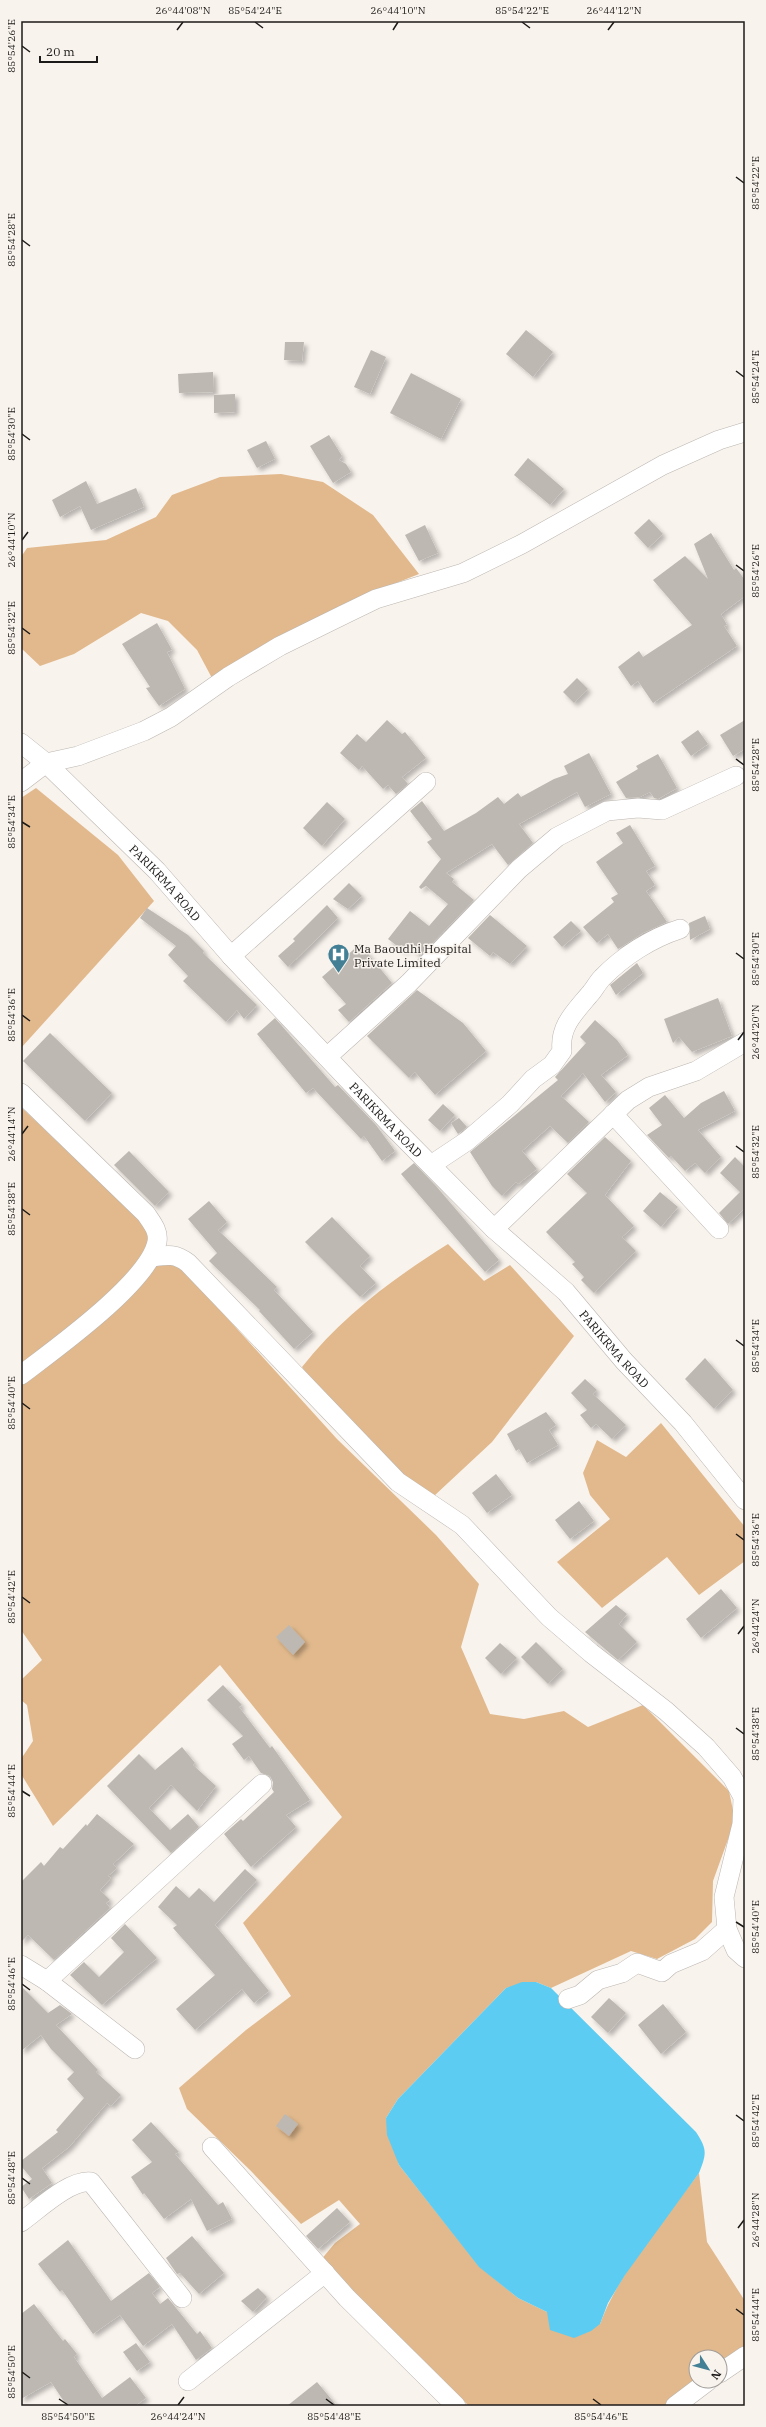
<svg xmlns="http://www.w3.org/2000/svg" width="766" height="2427" font-family="'IBM Plex Serif',serif">
	<defs>
		<filter id="shadow"><feDropShadow dx="3.5" dy="3.5" stdDeviation="2" flood-color="#0004"/></filter>
	</defs>
	<rect width="100%" height="100%" fill="#f9f3ed"/>
	<g fill="#e1b98d">
		<polygon points="281,474 323,482 373,515 419,574 366,595 213,680 197,650 168,621 141,613 74,654 40,666 21,648 21,557 27,548 106,540 156,517 172,495 220,477"/>
		<polygon points="36,788 118,855 154,901 21,1048 21,798"/>
		<path d="M21,1107L131,1212L337,1439L436,1535L479,1584L461,1647L490,1714L524,1719L564,1711L588,1727L643,1705L729,1791L735,1820L713,1881L712,1922L695,1939L657,1959L631,1951L551,1988L536,1982L506,1988L398,2099L386,2118L399,2165L479,2266L518,2298L547,2312L600,2324C620,2270 665,2219 699,2173L707,2242L745,2301V2359L720,2374V2357H696V2381L667,2406H469L320,2261L335,2243L360,2224L339,2200L301,2224L251,2171L187,2109L179,2088L246,2030L291,1996L243,1923L342,1817L220,1665L53,1826L21,1774V1759L33,1741L27,1705L21,1700V1680L42,1660L21,1630Z"/>
		<path d="M448,1244L484,1281L510,1265L574,1336L492,1442L434,1496L369,1453L333,1416L302,1367C342,1316 394,1278 448,1244Z"/>
		<polygon points="661,1423 745,1527 745,1561 699,1595 667,1557 602,1608 557,1562 610,1519 590,1495 583,1473 597,1440 626,1457"/>
	</g>
	<path fill="#5dccf3" d="M522,1982H536L551,1988L696,2132C707,2149 707,2153 699,2173L625,2275L608,2303L600,2324L591,2331L574,2338L550,2330L547,2312L518,2298L479,2267L399,2165L387,2135L386,2118L398,2099L506,1988Z"/>
	<g fill="#bdb8b2" filter="url(#shadow)">
		<polygon points="526,330 553,352 533,377 506,354"/>
		<polygon points="285,342 304,342 302,361 284,360"/>
		<polygon points="371,350 386,357 370,394 354,387"/>
		<polygon points="213,372 214,392 179,393 178,374"/>
		<polygon points="411,373 461,399 441,439 390,413"/>
		<polygon points="235,394 235,412 214,413 214,395"/>
		<polygon points="329,435 342,456 339,460 346,464 351,472 333,483 310,446"/>
		<polygon points="266,441 275,459 257,468 247,450"/>
		<polygon points="528,458 564,489 550,505 514,475"/>
		<polygon points="86,481 97,504 136,488 144,507 91,530 80,506 60,517 52,500"/>
		<polygon points="649,519 663,534 648,548 634,533"/>
		<polygon points="425,525 438,553 419,561 405,535"/>
		<polygon points="711,533 734,570 736,568 745,580 745,596 721,614 727,625 724,626 737,646 653,703 638,681 631,686 618,667 639,651 643,657 692,625 653,580 685,556 708,579 694,544"/>
		<polygon points="157,623 172,650 167,652 185,689 159,706 146,688 150,687 122,644"/>
		<polygon points="577,678 588,689 574,703 563,692"/>
		<polygon points="387,720 402,734 405,732 426,758 402,777 408,784 396,794 388,785 383,789 362,766 359,770 340,753 357,734 366,742"/>
		<polygon points="745,720 745,749 733,756 720,735"/>
		<polygon points="698,730 708,744 691,756 681,742"/>
		<polygon points="589,753 611,794 585,807 577,792 519,824 533,843 508,865 492,844 446,873 454,879 452,882 474,900 420,956 409,946 404,951 388,939 410,911 429,926 448,904 426,886 421,889 419,887 441,859 427,842 432,839 410,811 422,801 444,831 476,813 498,797 504,804 518,793 521,797 554,779 568,774 564,766"/>
		<polygon points="658,754 677,788 658,799 654,798 650,792 640,797 626,798 616,782 638,769 636,766"/>
		<polygon points="327,802 345,819 322,846 303,828"/>
		<polygon points="630,825 655,866 646,871 655,885 646,891 667,922 643,933 618,949 608,934 597,943 583,927 614,902 611,898 618,894 596,862 623,843 616,833"/>
		<polygon points="349,883 362,896 348,909 333,899"/>
		<polygon points="327,905 338,918 288,967 278,956 295,941 293,939"/>
		<polygon points="147,908 188,935 204,951 203,953 257,1005 244,1019 237,1010 226,1022 183,981 188,976 168,955 176,946 140,918"/>
		<polygon points="490,915 527,946 510,964 493,952 490,956 468,938"/>
		<polygon points="705,916 710,929 690,940 689,923"/>
		<polygon points="571,921 581,931 562,947 553,937"/>
		<polygon points="360,944 392,983 349,1022 338,1010 346,1004 322,977"/>
		<polygon points="637,963 643,973 616,995 610,985"/>
		<polygon points="417,990 463,1023 486,1051 435,1095 415,1072 409,1078 367,1036"/>
		<polygon points="718,998 732,1036 692,1052 679,1037 673,1043 664,1019"/>
		<polygon points="275,1018 335,1087 338,1085 376,1125 395,1151 382,1161 364,1136 361,1139 313,1088 306,1093 257,1034"/>
		<polygon points="595,1020 617,1040 628,1055 601,1075 616,1092 605,1102 583,1073 561,1096 589,1122 568,1143 550,1126 522,1151 537,1169 518,1184 516,1182 502,1196 492,1186 470,1152 558,1080 555,1077 586,1043 580,1037"/>
		<polygon points="50,1033 112,1093 85,1121 23,1061"/>
		<polygon points="724,1091 735,1111 698,1130 721,1157 705,1173 695,1163 685,1171 671,1156 669,1158 647,1135 662,1125 649,1108 665,1095 684,1118 701,1103"/>
		<polygon points="443,1104 455,1115 440,1131 428,1120"/>
		<polygon points="459,1118 467,1127 458,1134 451,1123"/>
		<polygon points="605,1137 631,1161 605,1195 634,1226 622,1237 636,1251 594,1293 581,1280 584,1277 572,1264 575,1262 546,1232 587,1193 567,1174"/>
		<polygon points="129,1151 169,1192 155,1206 114,1165"/>
		<polygon points="735,1157 745,1167 745,1208 728,1224 719,1213 740,1192 720,1173"/>
		<polygon points="414,1163 436,1186 499,1260 485,1272 401,1174"/>
		<polygon points="660,1192 678,1207 661,1227 643,1211"/>
		<polygon points="209,1201 227,1222 218,1230 277,1287 274,1290 313,1332 294,1349 259,1311 260,1310 209,1261 217,1253 188,1219"/>
		<polygon points="332,1217 370,1256 360,1266 376,1283 360,1297 305,1242"/>
		<polygon points="705,1358 733,1390 714,1409 685,1379"/>
		<polygon points="585,1379 597,1390 593,1394 626,1425 612,1439 596,1424 591,1428 580,1415 587,1410 571,1393"/>
		<polygon points="546,1412 556,1425 549,1430 558,1445 527,1463 519,1449 516,1451 507,1434"/>
		<polygon points="496,1474 512,1495 487,1513 472,1493"/>
		<polygon points="579,1501 594,1521 570,1539 555,1520"/>
		<polygon points="721,1589 737,1608 701,1638 686,1619"/>
		<polygon points="616,1605 627,1614 619,1624 637,1642 618,1660 585,1632"/>
		<polygon points="289,1625 305,1642 293,1655 276,1637"/>
		<polygon points="536,1642 563,1669 548,1684 521,1657"/>
		<polygon points="500,1643 517,1658 501,1674 485,1658"/>
		<polygon points="223,1685 242,1705 239,1707 270,1748 272,1746 310,1800 286,1815 296,1827 251,1867 224,1834 241,1819 243,1821 274,1792 272,1789 273,1782 270,1776 261,1773 249,1756 244,1760 232,1744 243,1736 207,1700"/>
		<polygon points="182,1747 195,1763 193,1765 216,1786 197,1811 171,1785 149,1808 170,1830 188,1814 199,1827 171,1853 107,1786 139,1754 155,1770"/>
		<polygon points="97,1814 134,1844 113,1864 117,1868 108,1876 111,1878 100,1890 110,1900 106,1903 110,1908 54,1960 28,1935 21,1942 21,1882 41,1862 44,1866 60,1847 63,1849 86,1824 87,1826"/>
		<polygon points="245,1869 257,1880 215,1925 269,1991 254,2003 242,1989 195,2030 176,2009 215,1975 173,1928 177,1925 158,1907 176,1886 189,1898 199,1888 214,1902"/>
		<polygon points="125,1924 157,1958 102,2005 70,1975 84,1962 99,1977 124,1952 111,1938"/>
		<polygon points="21,1986 48,2013 60,2005 72,2014 56,2025 98,2070 96,2072 121,2095 111,2106 107,2103 69,2147 42,2168 52,2183 29,2199 21,2187 32,2179 21,2166 21,2161 58,2132 56,2130 84,2098 67,2079 74,2072 51,2049 41,2035 21,2051"/>
		<polygon points="609,1998 626,2013 608,2033 591,2017"/>
		<polygon points="663,2004 686,2032 661,2054 638,2025"/>
		<polygon points="285,2114 298,2124 289,2136 276,2126"/>
		<polygon points="151,2122 179,2152 175,2154 218,2205 223,2202 232,2219 207,2231 191,2199 164,2219 144,2193 143,2195 131,2177 152,2162 132,2140"/>
		<polygon points="337,2208 350,2222 318,2249 306,2236"/>
		<polygon points="192,2236 224,2273 199,2294 180,2273 177,2274 166,2258"/>
		<polygon points="68,2240 111,2301 149,2273 160,2287 152,2293 160,2304 168,2298 197,2334 200,2331 212,2348 196,2360 172,2324 143,2346 120,2315 93,2334 62,2290 60,2292 38,2264"/>
		<polygon points="258,2288 267,2297 253,2312 241,2301"/>
		<polygon points="34,2304 63,2341 65,2339 77,2354 74,2357 102,2398 130,2377 146,2398 135,2406 67,2406 51,2382 21,2399 21,2314"/>
		<polygon points="136,2343 150,2362 137,2371 123,2352"/>
		<polygon points="317,2382 337,2406 287,2406"/>
	</g>
	<g fill="none" stroke-linecap="round" stroke-linejoin="round">
		<defs>
			<g id="minor">
				<path id="s1" d="M21,743L46,763L157,871L231,956L394,1128L494,1229L566,1292L624,1361L683,1423L745,1500"/>
				<polyline points="21,782 46,763 78,756 144,731 171,717 228,677 280,646 343,615 376,599 463,573 522,544 663,465 719,440 745,432"/>
				<polyline points="231,956 426,782"/>
				<polyline points="328,1056 409,983 519,869 557,837 607,811 638,808 662,810 736,776"/>
				<path d="M21,1093L146,1214C152,1223 159,1231 157,1242C149,1282 55,1349 21,1375"/>
				<polyline points="613,1114 719,1229"/>
				<path d="M431,1165L467,1141L510,1104L533,1079L552,1065L562,1051C559,1027 574,1013 589,995C594,990 597,983 602,978C623,956 652,938 680,929"/>
				<polyline points="494,1229 628,1100 649,1087 696,1071 745,1042"/>
				<path d="M152,1257C167,1255 175,1253 188,1263L398,1482L462,1525L549,1617L591,1653L666,1711L706,1747L732,1777L743,1797L742,1824L724,1897L727,1929L736,1950L745,1958"/>
				<polyline points="21,1965 47,1981 135,2049"/>
				<polyline points="47,1981 262,1784"/>
				<polyline points="568,1999 580,1995 598,1980 622,1973 637,1963 662,1972 671,1964 702,1951 727,1929"/>
				<polyline points="212,2147 347,2298 456,2406"/>
				<path d="M21,2222C38,2210 70,2179 91,2182L182,2298"/>
				<polyline points="720,2373 745,2356"/>
				<polyline points="188,2381 325,2273"/>
				<polyline points="675,2406 708,2381"/>
			</g>
		</defs>
		<use href="#minor" stroke="#bcb6b1" stroke-width="20"/>
		<use href="#minor" stroke="#fff" stroke-width="19"/>
	</g>
	<path fill="none" stroke="#1c1a18" stroke-width="1.5" d="M255,22L263,28M522,22L530,28M177,30L183,22M393,30L398,22M608,30L614,22M22,46L30,52M736,177L744,183M22,240L30,246M736,371L744,377M22,434L30,440M22,540L28,532M736,565L744,571M22,628L30,634M736,759L744,765M22,822L30,827M736,953L744,959M22,1015L30,1021M738,1040L744,1032M22,1134L28,1126M736,1146L744,1152M22,1209L30,1215M736,1340L744,1346M22,1403L30,1409M736,1534L744,1540M22,1597L30,1603M738,1634L744,1626M736,1728L744,1734M22,1791L30,1796M736,1922L744,1927M22,1984L30,1990M736,2115L744,2121M22,2178L30,2184M738,2228L744,2220M736,2309L744,2315M22,2372L30,2378M59,2399L68,2405M326,2399L334,2405M593,2399L601,2405M178,2405L184,2397"/>
	<defs>
		<symbol id="hospital-pin" viewBox="-11 -11 22 30"><path d="M0 17L-7.5 6A9.5 9.5 0 1 1 7.5 6Z" fill="#438096" stroke="#f9f3ed"/><path d="M-5-5h3v3.5h4V-5h3V5h-3V1.5h-4V5h-3Z" fill="#fff"/></symbol>
	</defs>
	<g fill-rule="evenodd">
		<use href="#hospital-pin" x="326" y="942" width="25" height="34"/>
	</g>
	<g text-anchor="middle" dominant-baseline="central" stroke-width="3" stroke-linejoin="round" paint-order="stroke">
		<g font-size="12" fill="#1c1a18" stroke="#f9f3ed">
			<text stroke="none"><textPath href="#s1" startOffset="201">PARIKRMA ROAD</textPath></text>
			<text stroke="none"><textPath href="#s1" startOffset="525">PARIKRMA ROAD</textPath></text>
			<text stroke="none"><textPath href="#s1" startOffset="849">PARIKRMA ROAD</textPath></text>
		</g>
		<g font-size="12" fill="#1c1a18" stroke="#f9f3ed" text-anchor="start">
			<text x="354" y="948">Ma Baoudhi Hospital<tspan x="354" dy="14">Private Limited</tspan></text>
		</g>
	</g>
	<rect width="766" height="2427" fill="none" stroke="#f9f3ed" stroke-width="44"/>
	<g transform="translate(708 2369) rotate(126)"><circle r="19" fill="#f9f3ed" stroke="#a19c98"/>
	<path d="M0-3L7 15L0 10L-7 15Z" fill="#438096"/>
	<text y="-6" font-size="11" font-weight="bold" text-anchor="middle" fill="#1c1a18">N</text>
	</g>
	<path d="M40 56v6h57v-6" fill="none" stroke="#1c1a18" stroke-width="2"/>
	<text x="46" y="56" font-size="12" fill="#1c1a18" stroke="#f9f3ed" stroke-width="3" paint-order="stroke">20 m</text>
	<rect x="22" y="22" width="722" height="2383" fill="none" stroke="#1c1a18" stroke-width="1.5"/>
	<g font-size="10" text-anchor="middle" fill="#1c1a18">
		<text x="183" y="14">26°44'08"N</text>
		<text x="255" y="14">85°54'24"E</text>
		<text x="398" y="14">26°44'10"N</text>
		<text x="522" y="14">85°54'22"E</text>
		<text x="614" y="14">26°44'12"N</text>
		<text transform="translate(11 46) rotate(-90)" y="4">85°54'26"E</text>
		<text transform="translate(755 183) rotate(-90)" y="4">85°54'22"E</text>
		<text transform="translate(11 240) rotate(-90)" y="4">85°54'28"E</text>
		<text transform="translate(755 377) rotate(-90)" y="4">85°54'24"E</text>
		<text transform="translate(11 434) rotate(-90)" y="4">85°54'30"E</text>
		<text transform="translate(11 540) rotate(-90)" y="4">26°44'10"N</text>
		<text transform="translate(755 571) rotate(-90)" y="4">85°54'26"E</text>
		<text transform="translate(11 628) rotate(-90)" y="4">85°54'32"E</text>
		<text transform="translate(755 765) rotate(-90)" y="4">85°54'28"E</text>
		<text transform="translate(11 822) rotate(-90)" y="4">85°54'34"E</text>
		<text transform="translate(755 959) rotate(-90)" y="4">85°54'30"E</text>
		<text transform="translate(11 1015) rotate(-90)" y="4">85°54'36"E</text>
		<text transform="translate(755 1032) rotate(-90)" y="4">26°44'20"N</text>
		<text transform="translate(11 1134) rotate(-90)" y="4">26°44'14"N</text>
		<text transform="translate(755 1152) rotate(-90)" y="4">85°54'32"E</text>
		<text transform="translate(11 1209) rotate(-90)" y="4">85°54'38"E</text>
		<text transform="translate(755 1346) rotate(-90)" y="4">85°54'34"E</text>
		<text transform="translate(11 1403) rotate(-90)" y="4">85°54'40"E</text>
		<text transform="translate(755 1540) rotate(-90)" y="4">85°54'36"E</text>
		<text transform="translate(11 1597) rotate(-90)" y="4">85°54'42"E</text>
		<text transform="translate(755 1626) rotate(-90)" y="4">26°44'24"N</text>
		<text transform="translate(755 1734) rotate(-90)" y="4">85°54'38"E</text>
		<text transform="translate(11 1791) rotate(-90)" y="4">85°54'44"E</text>
		<text transform="translate(755 1927) rotate(-90)" y="4">85°54'40"E</text>
		<text transform="translate(11 1984) rotate(-90)" y="4">85°54'46"E</text>
		<text transform="translate(755 2121) rotate(-90)" y="4">85°54'42"E</text>
		<text transform="translate(11 2178) rotate(-90)" y="4">85°54'48"E</text>
		<text transform="translate(755 2220) rotate(-90)" y="4">26°44'28"N</text>
		<text transform="translate(755 2315) rotate(-90)" y="4">85°54'44"E</text>
		<text transform="translate(11 2372) rotate(-90)" y="4">85°54'50"E</text>
		<text x="68" y="2420">85°54'50"E</text>
		<text x="178" y="2420">26°44'24"N</text>
		<text x="334" y="2420">85°54'48"E</text>
		<text x="601" y="2420">85°54'46"E</text>
	</g>
</svg>
